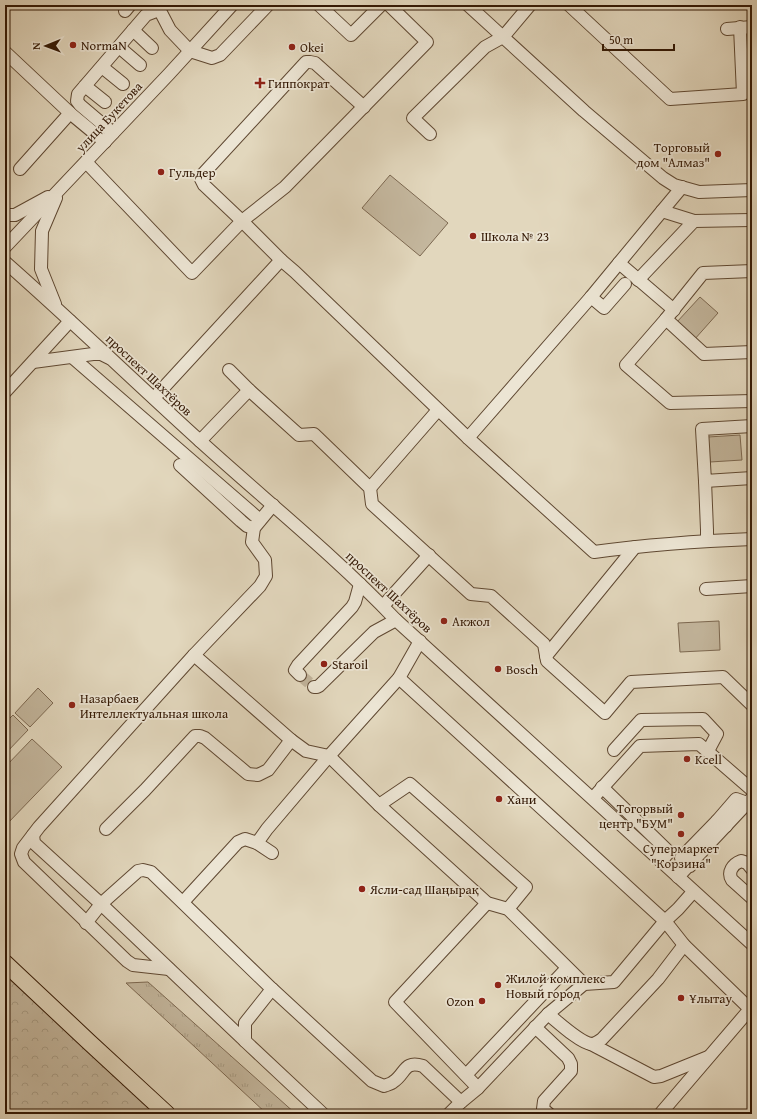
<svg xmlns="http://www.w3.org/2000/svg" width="757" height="1119" font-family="'Gentium Book Plus',serif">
	<defs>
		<pattern id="grass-tufts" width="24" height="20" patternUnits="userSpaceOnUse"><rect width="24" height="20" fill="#c4b79e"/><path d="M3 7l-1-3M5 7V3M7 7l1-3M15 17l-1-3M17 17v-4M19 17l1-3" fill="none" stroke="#a99d86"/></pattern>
		<pattern id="park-crowns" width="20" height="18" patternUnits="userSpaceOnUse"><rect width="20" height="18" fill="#c4b79e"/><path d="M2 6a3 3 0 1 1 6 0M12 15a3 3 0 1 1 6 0" fill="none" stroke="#a99d86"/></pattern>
	</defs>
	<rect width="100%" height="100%" fill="#e2d7bd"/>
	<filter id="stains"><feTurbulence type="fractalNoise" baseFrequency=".005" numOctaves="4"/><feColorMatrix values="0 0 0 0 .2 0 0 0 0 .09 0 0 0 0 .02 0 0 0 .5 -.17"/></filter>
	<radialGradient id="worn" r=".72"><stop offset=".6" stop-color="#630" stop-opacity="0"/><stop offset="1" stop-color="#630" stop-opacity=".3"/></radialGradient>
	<polygon fill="url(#grass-tufts)" stroke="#7c6851" points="148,982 296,1114 267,1114 126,983"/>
	<polygon fill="url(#park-crowns)" stroke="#7c6851" points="5,970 160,1114 11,1114 5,1109"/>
	<g fill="#c4b79e" stroke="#7c6851">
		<polygon points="390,175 448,223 420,256 362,208"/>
		<polygon points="700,297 718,313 694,340 676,323"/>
		<polygon points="740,435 742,460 710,462 708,437"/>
		<polygon points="719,621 720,650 680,652 678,623"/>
		<polygon points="38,688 53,703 30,727 15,713"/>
		<polygon points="13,715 28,730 5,754 5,723"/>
		<polygon points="32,739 62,767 6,825 5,824 5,767"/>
	</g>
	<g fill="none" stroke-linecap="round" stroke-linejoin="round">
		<polyline stroke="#bfb198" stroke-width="12" stroke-dasharray="12 6" stroke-linecap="butt" points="300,675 314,687"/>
		<defs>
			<g id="minor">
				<polyline points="157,5 170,30 190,51 212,58 220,55 268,5"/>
				<polyline points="319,5 351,35 381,5"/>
				<polyline points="468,5 584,111 663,178 674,185 699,192 752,190"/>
				<polyline points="569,5 670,99 743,94 740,27"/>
				<polyline points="125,11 130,5"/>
				<polyline points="727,29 752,27"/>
				<polyline points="133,30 152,48"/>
				<polyline points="119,47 140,65"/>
				<polyline points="5,52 70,113 105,142"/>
				<polyline points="102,67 123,84"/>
				<polyline points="85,86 105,102"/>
				<polyline points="113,133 80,105 77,101 78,94 146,15 159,10"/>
				<polyline points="430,134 413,118 485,47 503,37 530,5"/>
				<polyline points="86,162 192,273 242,221 285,187 427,42 389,5"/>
				<polyline points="20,169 70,113"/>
				<polyline points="662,211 694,221 751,220"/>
				<polyline points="5,215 15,215 48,197"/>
				<polyline points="5,247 169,74 232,5"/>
				<polyline points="281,260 242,221 204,185 201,179 203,174 306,62 310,62 315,63 364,107"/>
				<path d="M5,262C71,320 134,381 199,440C265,500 335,556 396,620L752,944"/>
				<polyline points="619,263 674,310"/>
				<polyline points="638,280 694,221"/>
				<polyline points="591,297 604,308 625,284"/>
				<polyline points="55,304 41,269 42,231 56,198"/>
				<polyline points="666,319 703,273 752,271"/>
				<polyline points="752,352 704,354 666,319 626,365 670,403 752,401"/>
				<polyline points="72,357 260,520"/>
				<polyline points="33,362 93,354 101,354 109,358"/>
				<polyline points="249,390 299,435 314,434 370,488 372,504 471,594 491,596 544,644 547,661 605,713 631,682 723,677 752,705"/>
				<polyline points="5,392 70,321"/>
				<path d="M154,398L281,260L295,272L468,438L594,552C646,545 699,541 752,539"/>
				<polyline points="752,426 702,429 705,481 752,478"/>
				<polyline points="468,438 591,297 619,263 662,211 682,187"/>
				<polyline points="200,441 249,390 229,370"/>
				<polyline points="180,465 241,521 247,526 254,528"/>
				<polyline points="705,481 707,530 707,541"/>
				<polyline points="370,488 438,410"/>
				<polyline points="706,589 752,586"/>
				<polyline points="383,606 429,555"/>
				<polyline points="546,656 635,547"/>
				<polyline points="300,675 295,670 298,665 352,607 355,602 360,584"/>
				<polyline points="399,678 665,921 684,945 752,1011"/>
				<polyline points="314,687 317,687 319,686 374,632 396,620"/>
				<polyline points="291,740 306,751 329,756 379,805 487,903 508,909 584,984"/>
				<polyline points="614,750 641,720 703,719 717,734 708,751"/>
				<polyline points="602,787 669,852 661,861"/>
				<polyline points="593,798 640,746 699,744 752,790"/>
				<polyline points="379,805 410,784 526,887 508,909"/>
				<polyline points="717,821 736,799 747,803"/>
				<polyline points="106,829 145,790 195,736 200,736 205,738 248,774 258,775 268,770 291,740 194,655"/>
				<polyline points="33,835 34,843 101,904 245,1041"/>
				<polyline points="257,843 267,829 329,756 399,678 420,641"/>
				<polyline points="690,866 681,858 717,821 726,826"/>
				<path d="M752,869L747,863L741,861C733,864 727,872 732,880L752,898"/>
				<polyline points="678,877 752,798"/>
				<polyline points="183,902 238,842 245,839 257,843 272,853"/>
				<path d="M86,923L101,904L138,871L143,870L151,872L272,989L372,1081L384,1086C386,1085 391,1084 393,1082C406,1074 403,1060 423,1066L461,1102"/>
				<polyline points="169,969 133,965 127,961 24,862 21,854 23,848 39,827 194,655 260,586 266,576 265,560 252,542 254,528 273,505"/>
				<polyline points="272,989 245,1023 245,1041 323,1114"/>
				<path d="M548,1014C558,1022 579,1042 591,1044C595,1044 599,1041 602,1039L658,979L684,945"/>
				<polyline points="535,1027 568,1058 571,1064 571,1071 544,1101 543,1109 549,1114"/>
				<polyline points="591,1044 654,1077 661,1076 708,1057"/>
				<polyline points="466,1075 567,968"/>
				<polyline points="478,1088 395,1002 487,903"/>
				<polyline points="661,1113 750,1009"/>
				<polyline points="449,1114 461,1102 478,1088 548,1014 584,984 614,982 665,921 678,909 693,892"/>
			</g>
			<polyline id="major" points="5,963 89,1042 167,1114"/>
		</defs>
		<use href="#minor" stroke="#5f4832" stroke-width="14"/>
		<use href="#major" stroke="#331804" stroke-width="18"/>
		<use href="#minor" stroke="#ece5d4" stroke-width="12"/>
		<use href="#major" stroke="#e2d7bd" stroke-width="16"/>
	</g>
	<g fill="#8f2418" stroke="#ece5d4" stroke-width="1.5">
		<circle cx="73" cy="45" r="4"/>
		<circle cx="292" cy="47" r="4"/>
		<path d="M258 77h4v4h4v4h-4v4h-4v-4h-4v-4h4z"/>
		<circle cx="718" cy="154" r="4"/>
		<circle cx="161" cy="172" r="4"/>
		<circle cx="473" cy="236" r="4"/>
		<circle cx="444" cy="621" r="4"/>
		<circle cx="324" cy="664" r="4"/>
		<circle cx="498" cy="669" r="4"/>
		<circle cx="72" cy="705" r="4"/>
		<circle cx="687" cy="759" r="4"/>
		<circle cx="499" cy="799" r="4"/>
		<circle cx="681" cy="815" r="4"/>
		<circle cx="681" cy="834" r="4"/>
		<circle cx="362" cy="889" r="4"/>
		<circle cx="498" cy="985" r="4"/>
		<circle cx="681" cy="998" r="4"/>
		<circle cx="482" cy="1001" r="4"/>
	</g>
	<g text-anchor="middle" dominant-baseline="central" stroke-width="3.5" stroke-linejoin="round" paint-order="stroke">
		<g font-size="13" fill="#331804" stroke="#ece5d4" text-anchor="start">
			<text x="81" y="45">NormaN</text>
			<text x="300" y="47">Okei</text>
			<text x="268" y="83">Гиппократ</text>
			<text x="710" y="147" text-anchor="end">Торговый<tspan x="710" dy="15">дом "Алмаз"</tspan></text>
			<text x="169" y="172">Гульдер</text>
			<text x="481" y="236">Школа № 23</text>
			<text x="452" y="621">Акжол</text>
			<text x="332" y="664">Staroil</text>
			<text x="506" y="669">Bosch</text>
			<text x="80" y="698">Назарбаев<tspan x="80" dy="15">Интеллектуальная школа</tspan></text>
			<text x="695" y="759">Kcell</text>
			<text x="507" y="799">Хани</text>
			<text x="673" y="808" text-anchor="end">Тогорвый<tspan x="673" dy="15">центр "БУМ"</tspan></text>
			<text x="681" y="848" text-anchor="middle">Супермаркет<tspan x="681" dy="15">"Корзина"</tspan></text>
			<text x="370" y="889">Ясли-сад Шаңырақ</text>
			<text x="506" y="978">Жилой комплекс<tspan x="506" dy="15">Новый город</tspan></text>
			<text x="689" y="998">Ұлытау</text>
			<text x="474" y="1001" text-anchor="end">Ozon</text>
		</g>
		<g font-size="13" fill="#331804" stroke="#ece5d4">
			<text transform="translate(109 117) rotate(-47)">улица Букетова</text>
			<text transform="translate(149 375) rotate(43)">проспект Шахтёров</text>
			<text transform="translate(389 592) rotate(43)">проспект Шахтёров</text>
		</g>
	</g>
	<rect width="757" height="1119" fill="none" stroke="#e2d7bd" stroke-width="20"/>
	<rect x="6" y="6" width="745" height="1107" fill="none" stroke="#331804" stroke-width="2"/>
	<rect x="10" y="10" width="737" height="1099" fill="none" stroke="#331804"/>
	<g transform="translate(46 46) rotate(269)" stroke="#ece5d4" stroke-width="3" paint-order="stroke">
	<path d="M0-3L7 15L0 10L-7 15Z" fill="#331804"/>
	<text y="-6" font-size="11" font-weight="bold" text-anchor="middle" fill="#331804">N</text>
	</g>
	<path d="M603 44v6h71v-6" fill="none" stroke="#331804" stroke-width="2"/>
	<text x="609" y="44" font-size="12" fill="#331804" stroke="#ece5d4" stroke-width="3" paint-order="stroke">50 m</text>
	<rect width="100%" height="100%" filter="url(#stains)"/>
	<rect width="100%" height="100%" fill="url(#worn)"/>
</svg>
